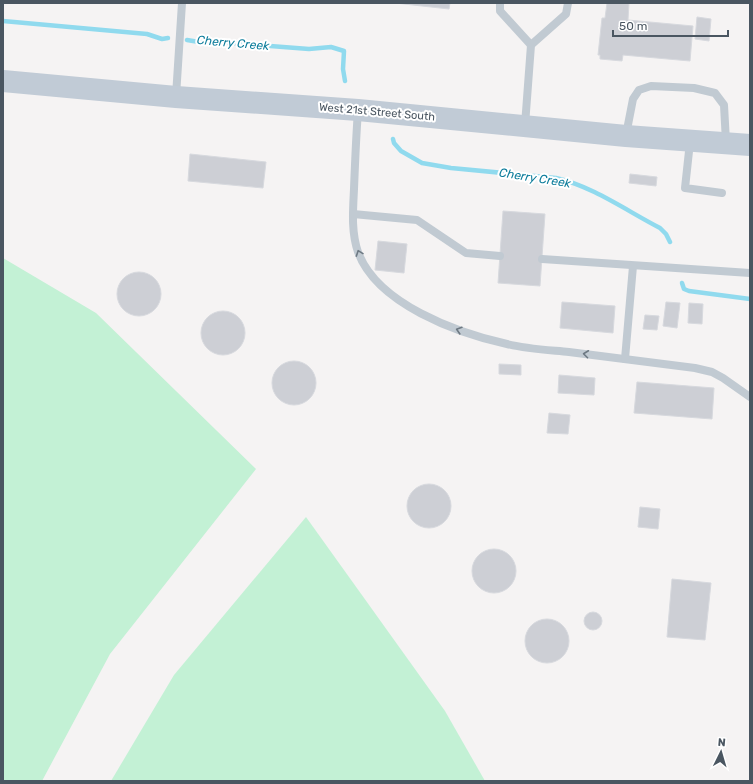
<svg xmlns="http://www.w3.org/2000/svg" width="753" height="784" font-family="Rubik,sans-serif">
	<rect width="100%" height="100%" fill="#f5f3f3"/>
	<g fill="#c3f1d5">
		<polygon points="3,258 96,313 256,469 110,654 42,781 3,781"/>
		<polygon points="306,517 445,711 485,781 111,781 174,675"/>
	</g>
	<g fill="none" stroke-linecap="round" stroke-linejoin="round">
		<g stroke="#90daee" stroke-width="4.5">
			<polyline points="3,21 147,34 162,39 168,38"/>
			<polyline points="187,40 199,42 232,43 309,49 331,47 344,51 343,69 345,81"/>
			<path d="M393,139L394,143L401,151L422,163L451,168L556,178C592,186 627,211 660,228L666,234L670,242"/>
			<polyline points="682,283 684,289 689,291 750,299"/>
		</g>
	</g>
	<g fill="#cdcfd5" stroke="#d7d9de">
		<polygon points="395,3 450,3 449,9"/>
		<polygon points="607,3 629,3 628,20 693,26 690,61 623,55 622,61 600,59 600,55 598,55 602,18 605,18"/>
		<polygon points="697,17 711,19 709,41 695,39"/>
		<polygon points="190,154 266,162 263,188 188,181"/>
		<polygon points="630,174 657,177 656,186 629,183"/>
		<polygon points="503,211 545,214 540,286 498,283"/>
		<polygon points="378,241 407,244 404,273 375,270"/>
		<circle cx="139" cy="294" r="22"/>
		<polygon points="562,302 615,306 613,333 560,328"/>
		<polygon points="666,302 680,303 677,328 663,326"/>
		<polygon points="689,303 703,304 702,324 688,323"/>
		<circle cx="223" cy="333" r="22"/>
		<polygon points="645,315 659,316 657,330 643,329"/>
		<circle cx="294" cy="383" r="22"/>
		<polygon points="499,364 521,365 521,375 499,374"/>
		<polygon points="559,375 595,378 594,395 558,393"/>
		<polygon points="637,382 714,388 712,419 634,413"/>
		<polygon points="549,413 570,415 568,434 547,433"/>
		<circle cx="429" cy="506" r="22"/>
		<polygon points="640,507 660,509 658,529 638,527"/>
		<circle cx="494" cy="571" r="22"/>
		<polygon points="672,579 711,583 705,640 667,637"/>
		<circle cx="593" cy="621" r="9"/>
		<circle cx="547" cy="641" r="22"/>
	</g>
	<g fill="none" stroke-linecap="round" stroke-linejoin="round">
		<g stroke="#c1cad2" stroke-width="8">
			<polyline points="500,3 500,11 531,45"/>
			<polyline points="176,96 182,3"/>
			<path d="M358,111C356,137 355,163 354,189C353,210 351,232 358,252C377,304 457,333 507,344C527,349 549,350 569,352C611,357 653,363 695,368L712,372L723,378L750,397"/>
			<polyline points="525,125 531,45 566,14 568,3"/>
			<polyline points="626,135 633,99 639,90 651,86 694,88 715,93 724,105 726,142"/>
			<polyline points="690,142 685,188 722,193"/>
			<polyline points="353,214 417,220 466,253 500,256"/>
			<polyline points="542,259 750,273"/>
			<polyline points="625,359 633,266"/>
		</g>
		<polyline stroke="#c1cbd6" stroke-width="22" points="3,81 176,97 358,110 626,136 750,145"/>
	</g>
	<defs><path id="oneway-chevron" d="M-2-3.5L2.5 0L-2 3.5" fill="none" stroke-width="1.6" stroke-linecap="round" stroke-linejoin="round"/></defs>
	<g stroke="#6e7983">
		<use href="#oneway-chevron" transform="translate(359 253) rotate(-110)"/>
		<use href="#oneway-chevron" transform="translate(459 330) rotate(-163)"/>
		<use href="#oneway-chevron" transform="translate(586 354) rotate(-173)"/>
	</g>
	<g text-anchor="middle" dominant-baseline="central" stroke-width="4" stroke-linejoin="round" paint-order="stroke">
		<g font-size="11" fill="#4a5661" stroke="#fff">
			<text transform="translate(377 112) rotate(5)">West 21st Street South</text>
		</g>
		<g font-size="12" font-style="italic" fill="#0c7c9b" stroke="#fff">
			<text transform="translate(233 43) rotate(5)">Cherry Creek</text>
			<text transform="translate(535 178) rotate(9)">Cherry Creek</text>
		</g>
	</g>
	<rect width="753" height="784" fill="none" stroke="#4a5661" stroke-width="8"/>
	<g transform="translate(721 752) rotate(5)" stroke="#ffffff" stroke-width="3" paint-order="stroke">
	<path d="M0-3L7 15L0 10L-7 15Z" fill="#4a5661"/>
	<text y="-6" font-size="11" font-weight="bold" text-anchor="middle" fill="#4a5661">N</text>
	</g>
	<path d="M613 30v6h115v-6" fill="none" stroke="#4a5661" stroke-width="2"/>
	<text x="619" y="30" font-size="12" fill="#4a5661" stroke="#ffffff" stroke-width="3" paint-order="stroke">50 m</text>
</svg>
